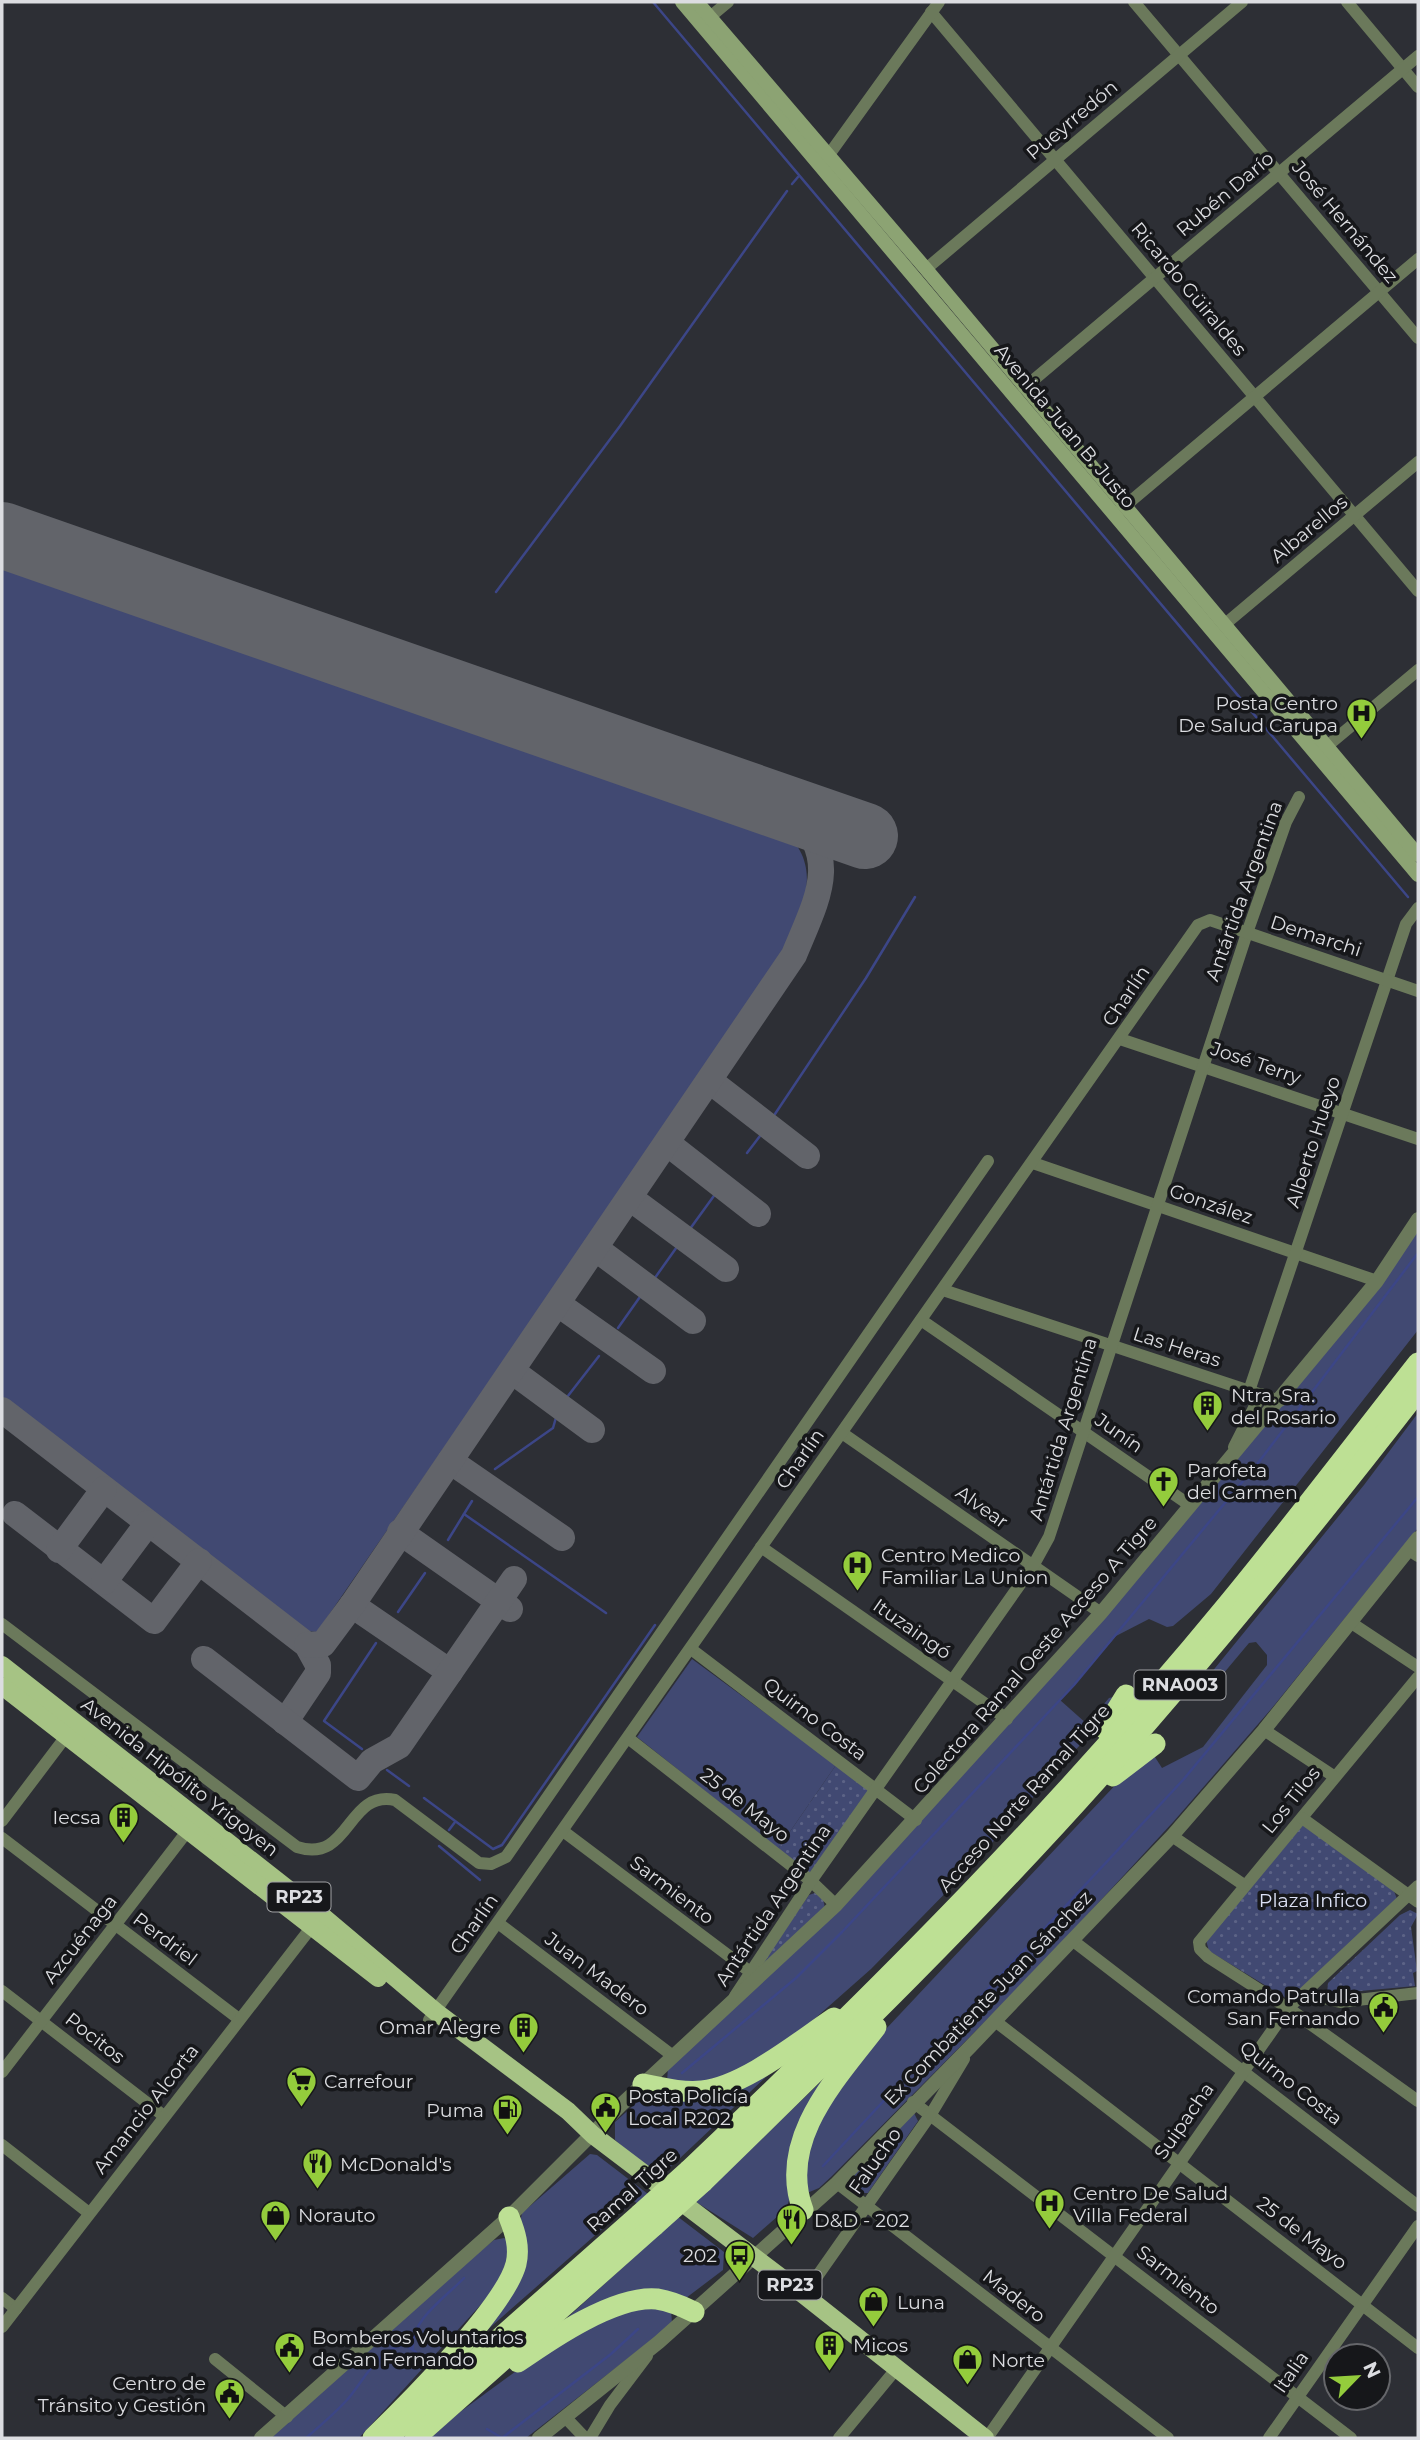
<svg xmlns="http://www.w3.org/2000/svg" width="1420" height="2440" font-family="Montserrat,sans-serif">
	<defs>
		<pattern id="park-dots" width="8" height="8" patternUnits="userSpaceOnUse" patternTransform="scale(1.75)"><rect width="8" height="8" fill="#414972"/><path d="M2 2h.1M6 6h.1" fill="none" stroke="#5c6386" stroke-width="1.8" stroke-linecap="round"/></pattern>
	</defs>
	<rect width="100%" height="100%" fill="#2d2f35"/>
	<g fill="#414972">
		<path d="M2,560L783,831C830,868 797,928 774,969L317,1632L306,1631L2,1397Z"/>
		<polygon points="1418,1225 1418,1330 1211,1594 1173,1626 1167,1627 1149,1619 1116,1636 1060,1700 1087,1724 1109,1698 1117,1696 1080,1745 965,1873 871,1969 811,2022 764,2057 714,2082 667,2082 668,2067 943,1794"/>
		<polygon points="1418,1413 1418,1528 1272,1708 1174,1821 1041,1965 832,2176 819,2188 807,2193 798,2174 809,2132 885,2030 1136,1763 1151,1751 1162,1768 1203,1747 1267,1665 1267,1655 1256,1642 1249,1643 1223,1674 1211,1677 1211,1673 1364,1485"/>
		<polygon points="692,1659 836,1765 778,1849 637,1737"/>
		<polygon points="785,2059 659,2178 615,2140 615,2122 644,2096 656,2092 676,2096"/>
		<polygon points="834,2069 786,2209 753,2238 696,2202"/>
		<polygon points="914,2113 918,2121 868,2193 861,2193 848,2180"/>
		<polygon points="590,2154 597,2155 724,2252 723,2270 686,2298 556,2328 666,2228 634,2201 435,2376 506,2292 522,2213"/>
		<polygon points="504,2238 511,2242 507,2272 486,2299 359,2438 265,2438 479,2252 494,2240"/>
		<polygon points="626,2307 671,2308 672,2324 526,2438 430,2438 460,2412 552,2345"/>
	</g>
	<g fill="url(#park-dots)">
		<polygon points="836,1765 869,1791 809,1874 778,1849"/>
		<polygon points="1303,1825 1394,1891 1397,1899 1289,2000 1209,1951 1206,1940"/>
		<polygon points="815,1893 823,1899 825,1908 764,1965 763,1961 809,1895"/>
		<polygon points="1410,1910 1418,1914 1411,1927 1417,1971 1413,1973 1415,1986 1327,1994 1328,1983 1400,1915"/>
	</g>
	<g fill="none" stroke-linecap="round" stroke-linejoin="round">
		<g stroke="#3c4687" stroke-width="2.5">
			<polyline points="653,2 1408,897"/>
			<polyline points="792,184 798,177"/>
			<polyline points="496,592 620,426 787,191"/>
			<polyline points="775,1114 866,978 915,897"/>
			<polyline points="747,1153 763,1132"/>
			<polyline points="687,1233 716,1193"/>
			<polyline points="652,1282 679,1244"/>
			<polyline points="618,1328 642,1294"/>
			<polyline points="564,1401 599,1356"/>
			<polyline points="495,1469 553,1428 557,1414"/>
			<polyline points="464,1514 606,1613"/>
			<polyline points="448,1540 472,1501"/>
			<polyline points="398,1612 425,1573"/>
			<polyline points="362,1749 324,1721 376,1643"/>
			<polyline points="387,1770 409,1786"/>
			<polyline points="424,1798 493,1849 502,1845 655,1625"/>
			<polyline points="449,1830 455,1822"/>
			<polyline points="439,1846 480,1880"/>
			<polyline points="682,2073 796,1978 842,1932 1074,1685 1258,1463 1418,1253"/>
			<polyline points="823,2166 1183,1780 1418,1497"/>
			<path d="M413,2349C409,2321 447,2296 464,2278"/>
			<polyline points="487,2429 502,2438 611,2354 638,2329"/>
			<path d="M306,2438C320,2426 334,2414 346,2401C363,2383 377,2348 405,2345L416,2352"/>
		</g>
		<g stroke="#62646a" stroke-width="26">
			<polyline points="710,1081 807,1156"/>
			<polyline points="667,1143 758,1214"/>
			<polyline points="630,1198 726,1269"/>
			<polyline points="595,1248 693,1321"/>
			<polyline points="558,1304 653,1371"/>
			<polyline points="512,1371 592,1430"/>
			<polyline points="2,1410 307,1645 318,1665 318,1673 285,1722"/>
			<polyline points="450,1461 562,1538"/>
			<polyline points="15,1514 154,1621 199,1561"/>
			<polyline points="400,1532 510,1609"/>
			<polyline points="59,1550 104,1489"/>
			<polyline points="104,1582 148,1523"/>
			<polyline points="352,1605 450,1672"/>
			<path d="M307,1645L323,1644L352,1605L794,955C817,899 843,857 790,810"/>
			<polyline points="204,1659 358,1778 372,1761 399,1746 514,1579"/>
		</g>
		<polyline stroke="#62646a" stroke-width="66" points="2,535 865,836"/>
		<g stroke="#6b795b" stroke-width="12">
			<polyline points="1134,2 1418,338"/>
			<polyline points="1347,2 1418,87"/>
			<polyline points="931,12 1418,591"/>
			<polyline points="710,17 728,2"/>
			<polyline points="823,163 939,2"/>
			<polyline points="926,269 1242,2"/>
			<polyline points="1024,388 1418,56"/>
			<polyline points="1119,511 1418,259"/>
			<polyline points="1224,625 1418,462"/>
			<polyline points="1326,747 1418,670"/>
			<polyline points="1120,1039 1418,1139"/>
			<polyline points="1033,1163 1377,1281"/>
			<polyline points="943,1290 1280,1401"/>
			<polyline points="921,1320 1191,1506"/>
			<polyline points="1249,1391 1406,924 1418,908"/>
			<polyline points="842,1433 1101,1613"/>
			<polyline points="1234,1447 1261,1394"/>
			<polyline points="761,1547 1007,1719"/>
			<polyline points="1409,1550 1418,1556"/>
			<polyline points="1350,1622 1418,1667"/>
			<path d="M2,1624L297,1847C351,1864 346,1790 395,1800L479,1863L491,1864L506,1857L988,1161"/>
			<polyline points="691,1649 916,1820"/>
			<polyline points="1418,1677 1199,1942 1200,1949 1208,1957 1288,2008 1418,2101"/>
			<polyline points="1264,1730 1335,1777"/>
			<polyline points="628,1738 811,1881 836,1905"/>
			<polyline points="1302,1818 1418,1902"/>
			<polyline points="2,1821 67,1735"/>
			<polyline points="563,1831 753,1974"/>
			<polyline points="1172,1836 1244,1885"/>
			<polyline points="2,1838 239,2019"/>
			<polyline points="498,1923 673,2056"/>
			<polyline points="1072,1940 1418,2206"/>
			<polyline points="2,1991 164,2116"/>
			<polyline points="1303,1994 1340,2002 1418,1993"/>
			<polyline points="735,1996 811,1881 1033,1566 1049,1537 1247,933 1286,822 1299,797"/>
			<polyline points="429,2020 1198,925 1210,920 1418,991"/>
			<polyline points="995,2021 1418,2348"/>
			<polyline points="2,2072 189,1829"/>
			<polyline points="913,2102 1351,2438"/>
			<polyline points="2,2145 89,2213"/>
			<polyline points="837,2183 1168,2438"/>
			<polyline points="804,2295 931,2114 964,2059"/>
			<polyline points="2,2298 16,2309"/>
			<polyline points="2,2327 317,1920"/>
			<polyline points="215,2359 287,2417"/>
			<polyline points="565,2417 585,2438"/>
			<polyline points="590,2438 610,2405 647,2356"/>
			<polyline points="839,2438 897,2368"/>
			<polyline points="987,2438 1288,2008 1418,1886"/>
			<polyline points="1269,2438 1418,2226"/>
		</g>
		<g stroke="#6b795b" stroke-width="14">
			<polyline points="261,2438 509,2217 623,2103 836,1905 1101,1613 1377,1281 1418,1219"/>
			<polyline points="539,2438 659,2342 837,2183 971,2046 1172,1836 1264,1730 1418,1538"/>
		</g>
		<g stroke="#8ca373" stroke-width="14">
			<polyline points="682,2 1418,875"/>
			<polyline points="697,2 926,269 1418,855"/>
		</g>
		<g stroke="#a6c384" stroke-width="18">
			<polyline points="2,1665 321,1915 436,2012 568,2111 593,2135 804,2295 985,2438"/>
			<polyline points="2,1686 378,1978"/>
		</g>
		<g stroke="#bde094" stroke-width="21">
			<polyline points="1105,1729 1126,1695"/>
			<polyline points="1113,1776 1155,1744"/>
			<path d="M643,2084C663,2088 682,2093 702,2091C745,2086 798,2042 834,2018"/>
			<path d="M689,2170C878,1991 1063,1805 1228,1604C1293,1525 1355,1443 1418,1363"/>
			<path d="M703,2182C837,2051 972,1920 1097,1780C1209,1654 1315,1524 1418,1391"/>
			<path d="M803,2210C777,2140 836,2079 876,2027"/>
			<path d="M518,2362C551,2339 615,2295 657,2299C670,2301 682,2306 694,2312"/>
			<path d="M373,2438C407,2405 505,2307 516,2264C520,2247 515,2232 509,2217"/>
			<polyline points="387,2438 640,2214"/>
			<polyline points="415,2438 654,2226"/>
		</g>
		<g stroke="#bde094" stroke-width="21">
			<polyline points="640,2214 689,2170"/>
			<polyline points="654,2226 703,2182"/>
		</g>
	</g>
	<defs>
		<symbol id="hospital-pin" viewBox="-11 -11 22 30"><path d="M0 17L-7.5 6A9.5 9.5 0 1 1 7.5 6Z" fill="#94cc3c" stroke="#16171a"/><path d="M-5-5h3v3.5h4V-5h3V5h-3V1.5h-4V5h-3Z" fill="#111"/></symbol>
		<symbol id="building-pin" viewBox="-11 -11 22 30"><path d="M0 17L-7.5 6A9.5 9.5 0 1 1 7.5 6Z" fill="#94cc3c" stroke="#16171a"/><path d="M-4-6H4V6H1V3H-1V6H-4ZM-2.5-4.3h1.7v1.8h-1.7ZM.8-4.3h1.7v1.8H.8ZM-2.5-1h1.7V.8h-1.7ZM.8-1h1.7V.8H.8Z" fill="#111"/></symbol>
		<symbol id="church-pin" viewBox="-11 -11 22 30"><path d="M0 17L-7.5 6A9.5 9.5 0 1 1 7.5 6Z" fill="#94cc3c" stroke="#16171a"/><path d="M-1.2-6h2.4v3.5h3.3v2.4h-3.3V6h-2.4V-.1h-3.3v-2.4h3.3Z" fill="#111"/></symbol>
		<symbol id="civic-pin" viewBox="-11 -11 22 30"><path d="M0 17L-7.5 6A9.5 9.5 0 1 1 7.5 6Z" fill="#94cc3c" stroke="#16171a"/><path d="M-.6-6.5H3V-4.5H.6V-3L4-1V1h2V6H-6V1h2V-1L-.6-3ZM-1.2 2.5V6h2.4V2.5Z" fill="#111"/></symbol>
		<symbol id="supermarket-pin" viewBox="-11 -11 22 30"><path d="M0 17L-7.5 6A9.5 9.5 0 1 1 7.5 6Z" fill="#94cc3c" stroke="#16171a"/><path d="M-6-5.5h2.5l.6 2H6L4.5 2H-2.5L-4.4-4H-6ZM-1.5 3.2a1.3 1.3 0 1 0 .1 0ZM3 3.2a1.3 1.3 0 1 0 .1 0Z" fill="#111"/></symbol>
		<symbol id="fuel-pin" viewBox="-11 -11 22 30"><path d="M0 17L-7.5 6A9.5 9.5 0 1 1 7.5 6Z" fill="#94cc3c" stroke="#16171a"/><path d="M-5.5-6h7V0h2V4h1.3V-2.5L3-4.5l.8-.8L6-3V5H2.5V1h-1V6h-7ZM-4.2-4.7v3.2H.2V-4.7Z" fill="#111"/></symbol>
		<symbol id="restaurant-pin" viewBox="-11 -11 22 30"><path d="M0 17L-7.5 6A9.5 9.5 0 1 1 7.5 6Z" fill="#94cc3c" stroke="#16171a"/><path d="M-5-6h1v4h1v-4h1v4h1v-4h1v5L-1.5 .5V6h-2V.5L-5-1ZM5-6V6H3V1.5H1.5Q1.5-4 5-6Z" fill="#111"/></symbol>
		<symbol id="shop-pin" viewBox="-11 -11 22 30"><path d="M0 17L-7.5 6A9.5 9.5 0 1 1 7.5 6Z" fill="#94cc3c" stroke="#16171a"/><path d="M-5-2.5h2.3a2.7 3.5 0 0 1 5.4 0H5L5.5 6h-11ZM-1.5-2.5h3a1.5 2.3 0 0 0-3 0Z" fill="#111"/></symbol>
		<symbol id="bus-pin" viewBox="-11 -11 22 30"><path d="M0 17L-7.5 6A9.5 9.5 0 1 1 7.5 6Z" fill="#94cc3c" stroke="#16171a"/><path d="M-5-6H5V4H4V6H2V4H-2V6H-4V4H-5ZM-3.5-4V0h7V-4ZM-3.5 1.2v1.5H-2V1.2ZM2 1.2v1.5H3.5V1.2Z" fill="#111"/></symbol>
	</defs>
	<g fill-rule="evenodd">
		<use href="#hospital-pin" x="1344" y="696" width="35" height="47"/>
		<use href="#building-pin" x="1190" y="1388" width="35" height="47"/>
		<use href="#church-pin" x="1146" y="1464" width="35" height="47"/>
		<use href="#hospital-pin" x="840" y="1548" width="35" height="47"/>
		<use href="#building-pin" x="106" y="1800" width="35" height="47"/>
		<use href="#civic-pin" x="1366" y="1990" width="35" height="47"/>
		<use href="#building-pin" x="506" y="2010" width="35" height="47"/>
		<use href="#supermarket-pin" x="284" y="2064" width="35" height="47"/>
		<use href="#civic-pin" x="588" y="2090" width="35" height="47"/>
		<use href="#fuel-pin" x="490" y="2092" width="35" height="47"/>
		<use href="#restaurant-pin" x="300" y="2146" width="35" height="47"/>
		<use href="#hospital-pin" x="1032" y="2186" width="35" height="47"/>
		<use href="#shop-pin" x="258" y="2198" width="35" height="47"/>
		<use href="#restaurant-pin" x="774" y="2202" width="35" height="47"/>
		<use href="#bus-pin" x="722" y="2238" width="35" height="47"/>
		<use href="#shop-pin" x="856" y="2284" width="35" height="47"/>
		<use href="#building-pin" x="812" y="2328" width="35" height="47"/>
		<use href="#civic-pin" x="272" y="2330" width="35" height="47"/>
		<use href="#shop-pin" x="950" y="2342" width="35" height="47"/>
		<use href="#civic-pin" x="212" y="2376" width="35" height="47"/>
	</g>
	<g text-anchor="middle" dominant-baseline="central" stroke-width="7" stroke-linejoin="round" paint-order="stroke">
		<g fill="#16171a" stroke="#a1a2a5" stroke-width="2">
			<rect x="1134.5" y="1670.5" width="91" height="29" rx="5"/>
			<rect x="267.5" y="1882.5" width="63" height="29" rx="5"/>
			<rect x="758.5" y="2270.5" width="63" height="29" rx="5"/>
		</g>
		<g font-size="18" font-weight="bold" fill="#dcdde1">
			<text x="1180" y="1685">RNA003</text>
			<text x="299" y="1897">RP23</text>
			<text x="790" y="2285">RP23</text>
		</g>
		<g font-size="19" fill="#dcdde1" stroke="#16171a">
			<text transform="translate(1072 120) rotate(-40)">Pueyrredón</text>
			<text transform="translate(1225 194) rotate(-40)">Rubén Darío</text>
			<text transform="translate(1345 222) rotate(50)">José Hernández</text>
			<text transform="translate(1189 289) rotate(50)">Ricardo Güiraldes</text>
			<text transform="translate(1065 426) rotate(50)">Avenida Juan B. Justo</text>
			<text transform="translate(1309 529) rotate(-40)">Albarellos</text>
			<text transform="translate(1244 891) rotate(-70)">Antártida Argentina</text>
			<text transform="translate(1316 936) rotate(18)">Demarchi</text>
			<text transform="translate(1126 996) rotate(-56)">Charlín</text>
			<text transform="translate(1256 1063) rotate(19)">José Terry</text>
			<text transform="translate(1313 1142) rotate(-72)">Alberto Hueyo</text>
			<text transform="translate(1211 1204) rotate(19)">González</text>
			<text transform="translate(1177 1347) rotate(18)">Las Heras</text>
			<text transform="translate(1063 1429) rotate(-73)">Antártida Argentina</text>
			<text transform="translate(1119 1433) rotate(35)">Junín</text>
			<text transform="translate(800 1459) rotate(-55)">Charlín</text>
			<text transform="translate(982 1507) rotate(35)">Alvear</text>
			<text transform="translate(912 1629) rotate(35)">Ituzaingó</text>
			<text transform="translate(1035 1655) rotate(-49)">Colectora Ramal Oeste Acceso A Tigre</text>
			<text transform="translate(815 1719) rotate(37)">Quirno Costa</text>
			<text transform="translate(180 1777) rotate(38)">Avenida Hipólito Yrigoyen</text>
			<text transform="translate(1024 1798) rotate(-48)">Acceso Norte Ramal Tigre</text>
			<text transform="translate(1291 1800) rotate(-51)">Los Tilos</text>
			<text transform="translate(745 1805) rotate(38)">25 de Mayo</text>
			<text transform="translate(672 1890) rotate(37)">Sarmiento</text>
			<text transform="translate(773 1905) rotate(-56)">Antártida Argentina</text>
			<text transform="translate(474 1924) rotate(-55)">Charlín</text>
			<text transform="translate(80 1939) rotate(-52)">Azcuénaga</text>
			<text transform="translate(165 1939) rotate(37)">Perdriel</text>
			<text transform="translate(597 1974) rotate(37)">Juan Madero</text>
			<text transform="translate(988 1998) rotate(-46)">Ex Combatiente Juan Sánchez</text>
			<text transform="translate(95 2038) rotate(38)">Pocitos</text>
			<text transform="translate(1291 2083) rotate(38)">Quirno Costa</text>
			<text transform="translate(146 2109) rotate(-52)">Amancio Alcorta</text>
			<text transform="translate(1184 2121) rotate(-55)">Suipacha</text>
			<text transform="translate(875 2161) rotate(-55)">Falucho</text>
			<text transform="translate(632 2190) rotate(-42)">Ramal Tigre</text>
			<text transform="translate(1302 2233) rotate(37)">25 de Mayo</text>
			<text transform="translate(1178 2280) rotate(38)">Sarmiento</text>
			<text transform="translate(1014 2296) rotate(38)">Madero</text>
			<text transform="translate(1291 2372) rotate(-55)">Italia</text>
		</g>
		<g font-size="19" fill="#dcdde1" stroke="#16171a" text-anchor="start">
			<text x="1338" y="703" text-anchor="end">Posta Centro<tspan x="1338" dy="22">De Salud Carupa</tspan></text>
			<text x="1231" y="1395">Ntra. Sra.<tspan x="1231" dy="22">del Rosario</tspan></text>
			<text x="1187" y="1470">Parofeta<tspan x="1187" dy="22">del Carmen</tspan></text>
			<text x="881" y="1555">Centro Medico<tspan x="881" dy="22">Familiar La Union</tspan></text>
			<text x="101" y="1817" text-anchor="end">Iecsa</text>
			<text x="1360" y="1996" text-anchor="end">Comando Patrulla<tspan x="1360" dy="22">San Fernando</tspan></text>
			<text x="501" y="2027" text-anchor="end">Omar Alegre</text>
			<text x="324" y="2081">Carrefour</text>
			<text x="628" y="2096">Posta Policía<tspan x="628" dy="22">Local R202</tspan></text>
			<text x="484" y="2110" text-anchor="end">Puma</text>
			<text x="340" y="2164">McDonald's</text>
			<text x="1073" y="2193">Centro De Salud<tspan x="1073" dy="22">Villa Federal</tspan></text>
			<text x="298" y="2215">Norauto</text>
			<text x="814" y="2220">D&amp;D - 202</text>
			<text x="717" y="2255" text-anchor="end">202</text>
			<text x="897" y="2302">Luna</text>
			<text x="312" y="2337">Bomberos Voluntarios<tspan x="312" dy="22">de San Fernando</tspan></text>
			<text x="853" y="2345">Micos</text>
			<text x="991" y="2360">Norte</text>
			<text x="206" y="2383" text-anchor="end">Centro de<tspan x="206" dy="22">Tránsito y Gestión</tspan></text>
		</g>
		<g font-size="19" fill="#dce1f5" stroke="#16171a">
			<text x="1313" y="1900">Plaza Infico</text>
		</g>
	</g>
	<rect width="1420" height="2440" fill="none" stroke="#dcdde1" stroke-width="7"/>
	<g transform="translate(1357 2377) rotate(65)"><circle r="33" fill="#16171a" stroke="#65666a" stroke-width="2"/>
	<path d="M0-5L12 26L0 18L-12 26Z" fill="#94cc3c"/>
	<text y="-10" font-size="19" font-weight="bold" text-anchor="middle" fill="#dcdde1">N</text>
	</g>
</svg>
